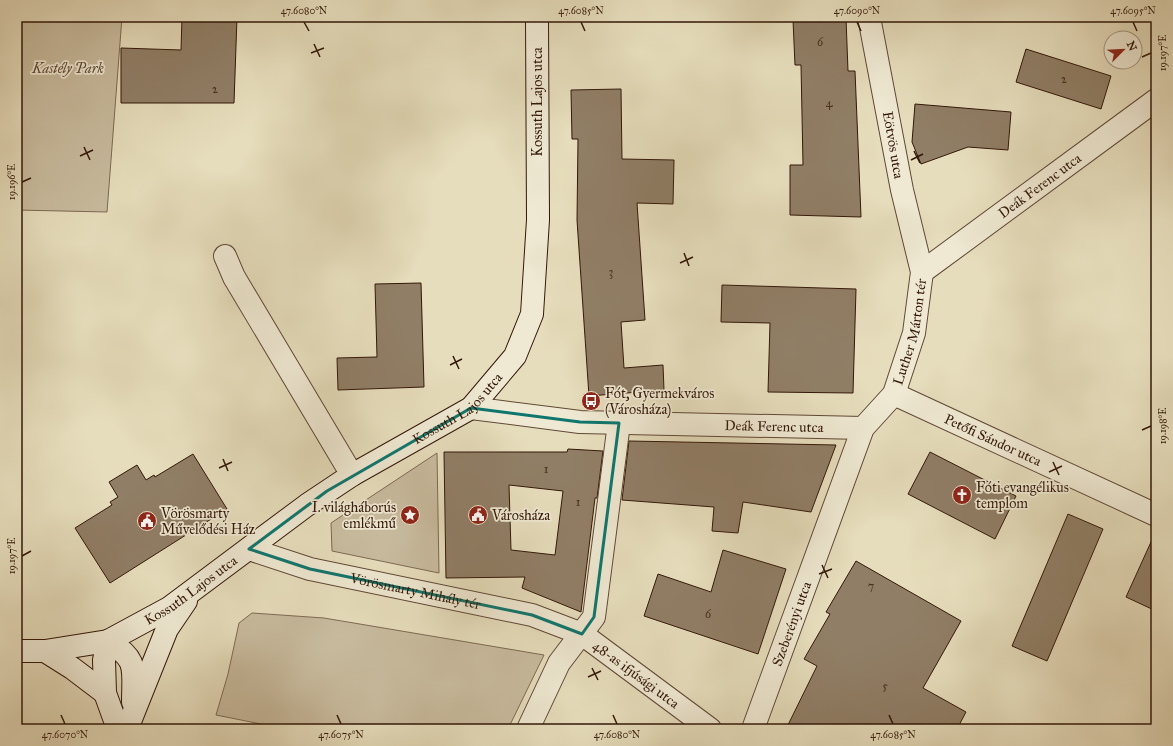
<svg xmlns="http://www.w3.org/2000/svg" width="1173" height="746" font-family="'IM FELL Great Primer',serif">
	<rect width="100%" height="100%" fill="#e6ddbc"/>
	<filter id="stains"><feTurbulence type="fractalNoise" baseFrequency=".005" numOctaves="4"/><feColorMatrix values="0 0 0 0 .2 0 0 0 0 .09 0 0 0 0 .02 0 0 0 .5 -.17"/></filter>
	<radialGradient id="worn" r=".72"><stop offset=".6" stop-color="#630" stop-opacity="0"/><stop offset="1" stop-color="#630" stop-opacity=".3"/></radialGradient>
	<g fill="#c8bb9e" stroke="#7e6954">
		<polygon points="17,17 122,17 107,212 17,210"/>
		<polygon points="437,453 439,573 332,551 331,523"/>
		<polygon points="252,613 324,618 544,655 508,729 286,729 216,715 228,674 239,623"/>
	</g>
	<g fill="#907e66" stroke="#331709" fill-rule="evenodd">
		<polygon points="182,17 237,17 234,103 121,103 121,48 181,50"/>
		<polygon points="846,18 848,71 855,71 861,217 790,215 790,165 803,165 801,65 795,65 793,20"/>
		<polygon points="1026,49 1111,76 1101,109 1016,82"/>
		<polygon points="621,89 622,159 674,160 673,204 637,203 645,320 621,322 624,368 663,365 664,390 589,396 577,220 578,139 572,139 571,90"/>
		<polygon points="915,104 1011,112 1008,150 968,147 921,164 912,142"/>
		<polygon points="421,283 424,387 338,390 337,358 377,357 375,284"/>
		<polygon points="722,285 856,289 853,393 768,392 770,323 721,322"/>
		<polygon points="629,441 836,445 811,512 743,502 738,533 712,531 714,507 622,500"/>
		<path d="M568,449L603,451L597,498H595L581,612L522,588L525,577L446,578L444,452H567ZM509,485L563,491L555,555L511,550Z"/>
		<polygon points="930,452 1016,496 995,539 908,494"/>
		<polygon points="193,454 227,509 110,583 75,528 112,505 110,502 118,497 109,482 137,465 146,480 154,475 155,477"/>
		<polygon points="1068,514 1103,529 1047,661 1012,646"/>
		<polygon points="1156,531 1156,611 1126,597"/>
		<polygon points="723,550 786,569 758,654 644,616 658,574 711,592"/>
		<polygon points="856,561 961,621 923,688 966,712 957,729 786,729 817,666 804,659 830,614 826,612"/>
	</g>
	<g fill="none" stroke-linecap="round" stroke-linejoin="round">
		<defs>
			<g id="street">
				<polyline points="225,256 234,277 352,475"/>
				<path id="s1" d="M922,272L1156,100"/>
				<path id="s2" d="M894,394L1156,515"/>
				<path id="s3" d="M471,408L580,422L863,428"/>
				<path id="s4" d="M249,549L310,569L532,615L582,634L710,729"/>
				<polyline points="528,729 559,663 594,617 619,423"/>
				<path id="s5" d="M753,729L863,428L894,394L914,333L922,272L902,190L869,17"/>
			</g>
			<g id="secondary">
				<polyline points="108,641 104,660 105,693 118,729"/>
				<path d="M108,641C139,660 133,669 133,702"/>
				<path id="s6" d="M17,651H45L108,641L169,608L307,505L352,475L471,408L515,356L532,314L538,220L537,17"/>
				<polyline points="45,651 72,668 105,693"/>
				<polyline points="127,729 167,629 186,601"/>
			</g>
		</defs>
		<use href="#street" stroke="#604836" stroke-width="24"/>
		<use href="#secondary" stroke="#331709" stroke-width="24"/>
		<use href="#street" stroke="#efe9d3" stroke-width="22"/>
		<use href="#secondary" stroke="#efe9d3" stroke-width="22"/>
	</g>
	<path fill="none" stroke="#0f766e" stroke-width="3" stroke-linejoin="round" d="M471,408L580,422L619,423L594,617L582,634L532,615L310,569L249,549L327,491Z"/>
	<path fill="none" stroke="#331709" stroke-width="1.5" d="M304,22L309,31M581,22L585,31M857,22L861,31M1133,22L1137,31M314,44L320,57M311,53L324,48M1142,57L1151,53M84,147L90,160M914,151L920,163M80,156L93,150M911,160L923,154M22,182L31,178M684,253L689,266M680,263L693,257M453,356L459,369M450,365L462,359M1142,430L1151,426M223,459L228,471M1053,462L1059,475M219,468L232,462M1049,472L1062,466M22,556L31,551M822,565L828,578M819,574L832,569M592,668L598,680M588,677L601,671M61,715L65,724M337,715L341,724M613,715L617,724M889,715L893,724"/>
	<defs>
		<symbol id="bus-disc" viewBox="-11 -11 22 22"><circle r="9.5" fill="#8f2418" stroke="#efe9d3"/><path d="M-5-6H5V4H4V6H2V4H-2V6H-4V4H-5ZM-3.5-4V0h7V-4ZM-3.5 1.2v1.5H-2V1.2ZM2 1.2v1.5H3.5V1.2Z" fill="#fff"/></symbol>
		<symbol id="church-disc" viewBox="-11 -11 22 22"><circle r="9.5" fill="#8f2418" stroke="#efe9d3"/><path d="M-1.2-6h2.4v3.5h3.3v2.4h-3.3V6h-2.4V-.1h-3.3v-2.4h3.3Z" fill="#fff"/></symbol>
		<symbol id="sight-disc" viewBox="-11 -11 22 22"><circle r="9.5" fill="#8f2418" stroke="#efe9d3"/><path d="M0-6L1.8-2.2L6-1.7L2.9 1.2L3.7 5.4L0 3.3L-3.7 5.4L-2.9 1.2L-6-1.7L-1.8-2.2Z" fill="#fff"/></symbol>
		<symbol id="civic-disc" viewBox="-11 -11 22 22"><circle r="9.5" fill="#8f2418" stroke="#efe9d3"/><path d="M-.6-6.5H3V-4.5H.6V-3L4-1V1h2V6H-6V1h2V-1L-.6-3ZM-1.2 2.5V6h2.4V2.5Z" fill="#fff"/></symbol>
	</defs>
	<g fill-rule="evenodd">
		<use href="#bus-disc" x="580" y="390" width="22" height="22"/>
		<use href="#church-disc" x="951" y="484" width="22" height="22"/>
		<use href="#sight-disc" x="399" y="504" width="22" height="22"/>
		<use href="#civic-disc" x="467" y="504" width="22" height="22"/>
		<use href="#civic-disc" x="136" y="510" width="22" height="22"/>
	</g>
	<g text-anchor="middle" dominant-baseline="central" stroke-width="3.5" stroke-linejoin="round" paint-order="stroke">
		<g font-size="12" fill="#4a3120">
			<text x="820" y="42">6</text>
			<text x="1064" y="79">2</text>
			<text x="215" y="89">2</text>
			<text x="829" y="103">4</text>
			<text x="611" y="272">3</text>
			<text x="546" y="469">1</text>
			<text x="578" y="502">1</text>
			<text x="871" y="586">7</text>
			<text x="708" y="614">6</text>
			<text x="885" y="686">5</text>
		</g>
		<g font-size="14" font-style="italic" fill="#604836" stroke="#efe9d3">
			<text x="68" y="68">Kastély Park</text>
		</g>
		<g font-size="14" fill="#331709" stroke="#efe9d3">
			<text transform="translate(537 102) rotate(-90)">Kossuth Lajos utca</text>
			<text transform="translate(893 145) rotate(80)">Eötvös utca</text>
			<text stroke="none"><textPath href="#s1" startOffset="146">Deák Ferenc utca</textPath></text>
			<text stroke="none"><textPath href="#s5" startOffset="431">Luther Márton tér</textPath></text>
			<text stroke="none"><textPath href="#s6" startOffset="513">Kossuth Lajos utca</textPath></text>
			<text stroke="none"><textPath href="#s3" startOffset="304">Deák Ferenc utca</textPath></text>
			<text stroke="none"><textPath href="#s2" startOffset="109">Petőfi Sándor utca</textPath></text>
			<text stroke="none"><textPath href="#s6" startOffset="189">Kossuth Lajos utca</textPath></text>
			<text stroke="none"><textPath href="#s4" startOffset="172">Vörösmarty Mihály tér</textPath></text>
			<text stroke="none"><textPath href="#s5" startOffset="112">Szeberényi utca</textPath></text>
			<text stroke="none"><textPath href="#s4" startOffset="412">48-as ifjúsági utca</textPath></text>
		</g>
		<g font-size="14" fill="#331709" stroke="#efe9d3" text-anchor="start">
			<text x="605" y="393">Fót, Gyermekváros<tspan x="605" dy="16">(Városháza)</tspan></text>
			<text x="976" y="487">Fóti evangélikus<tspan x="976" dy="16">templom</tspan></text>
			<text x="396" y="507" text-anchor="end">I. világháborús<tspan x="396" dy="16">emlékmű</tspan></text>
			<text x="161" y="513">Vörösmarty<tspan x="161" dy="16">Művelődési Ház</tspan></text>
			<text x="492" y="515">Városháza</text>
		</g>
	</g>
	<rect width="1173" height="746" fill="none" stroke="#e6ddbc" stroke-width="44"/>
	<g transform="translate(1123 50) rotate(66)"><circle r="19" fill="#efe9d3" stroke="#a49582"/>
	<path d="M0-3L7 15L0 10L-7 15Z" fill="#8f2418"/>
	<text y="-6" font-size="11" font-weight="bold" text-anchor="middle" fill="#331709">N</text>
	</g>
	<rect x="22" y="22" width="1129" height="702" fill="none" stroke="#331709" stroke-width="1.5"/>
	<g font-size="10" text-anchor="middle" fill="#331709">
		<text x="304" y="14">47.6080°N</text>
		<text x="581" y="14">47.6085°N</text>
		<text x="857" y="14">47.6090°N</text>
		<text x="1133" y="14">47.6095°N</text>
		<text transform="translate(1162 53) rotate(-90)" y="4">19.197°E</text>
		<text transform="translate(11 182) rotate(-90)" y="4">19.196°E</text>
		<text transform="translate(1162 426) rotate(-90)" y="4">19.198°E</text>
		<text transform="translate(11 556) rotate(-90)" y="4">19.197°E</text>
		<text x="65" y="738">47.6070°N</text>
		<text x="341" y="738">47.6075°N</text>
		<text x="617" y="738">47.6080°N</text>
		<text x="893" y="738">47.6085°N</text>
	</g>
	<rect width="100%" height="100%" filter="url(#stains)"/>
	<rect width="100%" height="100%" fill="url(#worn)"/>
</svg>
